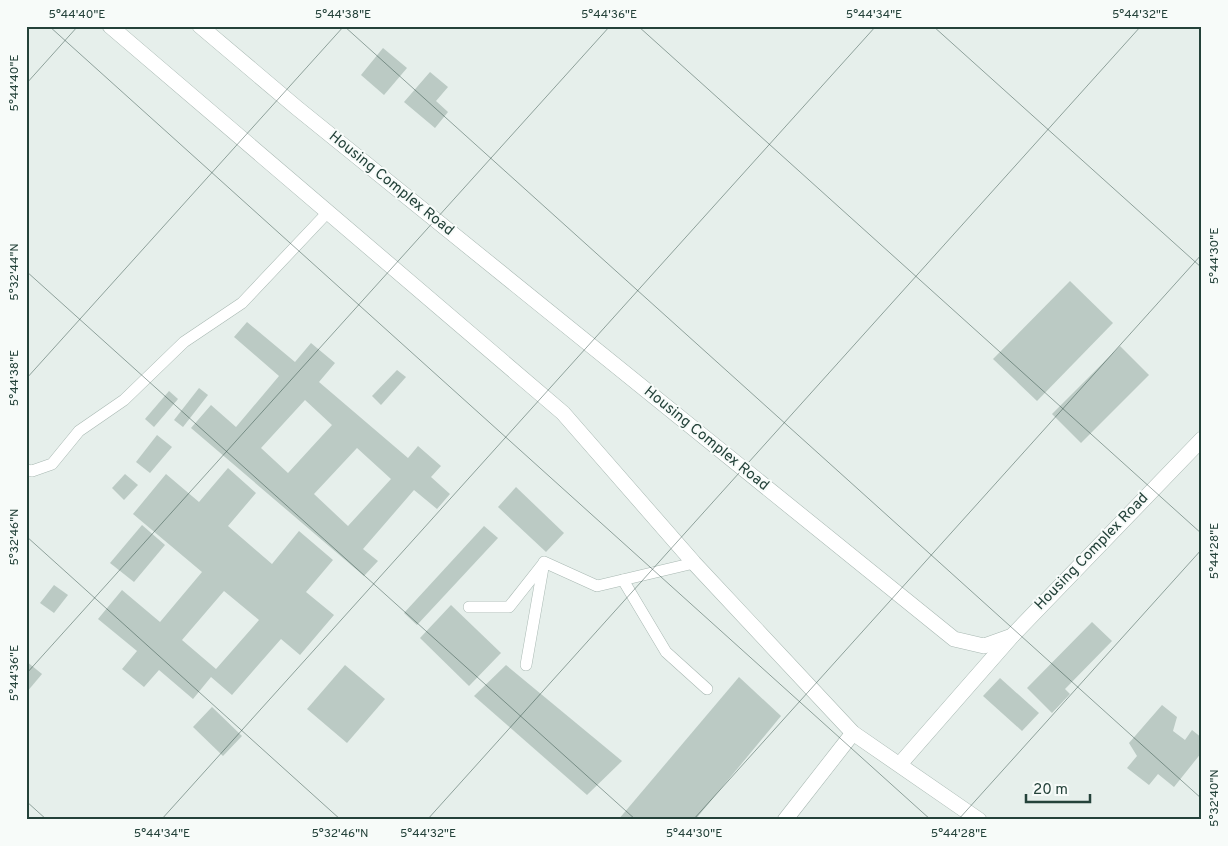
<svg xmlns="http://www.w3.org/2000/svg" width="1228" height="846" font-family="Overpass,sans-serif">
	<rect width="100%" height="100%" fill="#e6efeb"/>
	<g fill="#bbcac4" fill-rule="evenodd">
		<polygon points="383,48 407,68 384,95 361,75"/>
		<polygon points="430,72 448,87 436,101 448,112 435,128 404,102"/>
		<polygon points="1070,281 1113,323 1037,401 993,359"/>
		<path d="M247,322L295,362L311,343L335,363L319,382L408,458L418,446L441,466L431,477L450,494L437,509L414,490L363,549L378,561L364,576L191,428L211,405L236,427L279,376L234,337ZM305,400L332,425L288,473L261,448ZM357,448L391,479L348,526L314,494Z"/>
		<polygon points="1120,346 1149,375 1081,443 1052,414"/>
		<polygon points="397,370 406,377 381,405 372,396"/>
		<polygon points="199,388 208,395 183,427 174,420"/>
		<polygon points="169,391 178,399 154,427 145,419"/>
		<polygon points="157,435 172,447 150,473 136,462"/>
		<path d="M228,468L256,493L228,526L272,564L299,531L333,560L306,592L334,615L300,655L281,639L232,695L211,677L193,699L159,670L144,687L122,669L137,651L98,619L122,590L160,622L202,572L133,514L166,474L199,502ZM224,591L259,620L216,669L182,640Z"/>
		<polygon points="125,474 138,485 124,500 112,488"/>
		<polygon points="516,487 564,533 546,552 498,507"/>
		<polygon points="142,525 165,545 134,582 110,563"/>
		<polygon points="484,526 498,538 417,625 404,613"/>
		<polygon points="54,585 68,595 54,613 40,603"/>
		<polygon points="451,605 501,653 469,686 420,638"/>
		<polygon points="1092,622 1112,641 1065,689 1070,694 1052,713 1027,688"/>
		<polygon points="26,661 42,674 26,693"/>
		<polygon points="345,665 385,699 347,743 307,709"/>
		<polygon points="506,665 622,761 587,795 474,696"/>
		<polygon points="739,677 781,716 695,820 618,820"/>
		<polygon points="1000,678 1039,713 1022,731 983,696"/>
		<polygon points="1162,705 1177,717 1173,731 1185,740 1192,730 1202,738 1202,752 1174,787 1158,774 1149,785 1127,768 1137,756 1129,743"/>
		<polygon points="212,707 242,736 223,756 193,727"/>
	</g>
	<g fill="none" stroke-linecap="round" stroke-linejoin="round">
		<defs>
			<g id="service">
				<polyline points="26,470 32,471 52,464 79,431 124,400 184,342 242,303 328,212"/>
				<polyline points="623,580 666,652 707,689"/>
				<polyline points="469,607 509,607 543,564"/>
				<polyline points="526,665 544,562 597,586 694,563"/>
			</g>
			<g id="minor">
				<polyline points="110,26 563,413 694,563 853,733 979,820"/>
				<polyline points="900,764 1012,636"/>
				<polyline points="785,820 853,733"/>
			</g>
			<polyline id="tertiary" points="200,26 297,108 954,639 984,646 1012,636 1202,439"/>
		</defs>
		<use href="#service" stroke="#a8b8b2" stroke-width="12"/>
		<use href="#minor" stroke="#a8b8b2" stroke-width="16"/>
		<use href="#tertiary" stroke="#a8b8b2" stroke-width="16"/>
		<use href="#service" stroke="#fff" stroke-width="11"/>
		<use href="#minor" stroke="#fff" stroke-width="15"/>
		<use href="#tertiary" stroke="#fff" stroke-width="15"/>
	</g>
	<path fill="none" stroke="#24423a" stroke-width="1" stroke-opacity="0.45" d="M49,26L931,820M344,26L1202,799M638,26L1202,534M933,26L1202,268M26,84L78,26M26,271L636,820M26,379L344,26M26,536L341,820M26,674L610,26M26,801L47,820M161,820L876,26M427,820L1141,26M693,820L1202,254M958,820L1202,549"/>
	<g text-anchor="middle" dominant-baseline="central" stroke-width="4" stroke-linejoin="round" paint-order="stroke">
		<g font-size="15" fill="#24423a" stroke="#f7fbf9">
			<text transform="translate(391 184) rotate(39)">Housing Complex Road</text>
			<text transform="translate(706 439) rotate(39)">Housing Complex Road</text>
			<text transform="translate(1092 552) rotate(-46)">Housing Complex Road</text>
		</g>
	</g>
	<rect width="1228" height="846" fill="none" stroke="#f7fbf9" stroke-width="55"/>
	<path d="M1026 794v8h64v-8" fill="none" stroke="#24423a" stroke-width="2.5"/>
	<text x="1033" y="794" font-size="15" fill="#24423a" stroke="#f7fbf9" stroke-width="4" paint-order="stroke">20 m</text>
	<rect x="28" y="28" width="1172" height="790" fill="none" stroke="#24423a" stroke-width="2"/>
	<g font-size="12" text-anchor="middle" fill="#24423a">
		<text x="77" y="18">5°44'40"E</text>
		<text x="343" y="18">5°44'38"E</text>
		<text x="609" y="18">5°44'36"E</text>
		<text x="874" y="18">5°44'34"E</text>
		<text x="1140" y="18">5°44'32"E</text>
		<text transform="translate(14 83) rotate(-90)" y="4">5°44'40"E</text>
		<text transform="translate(1214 256) rotate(-90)" y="4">5°44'30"E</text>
		<text transform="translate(14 272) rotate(-90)" y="4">5°32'44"N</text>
		<text transform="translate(14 378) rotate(-90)" y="4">5°44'38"E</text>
		<text transform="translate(14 537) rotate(-90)" y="4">5°32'46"N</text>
		<text transform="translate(1214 551) rotate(-90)" y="4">5°44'28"E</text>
		<text transform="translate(14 673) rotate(-90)" y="4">5°44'36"E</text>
		<text transform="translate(1214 798) rotate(-90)" y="4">5°32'40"N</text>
		<text x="162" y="837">5°44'34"E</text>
		<text x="340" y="837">5°32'46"N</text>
		<text x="428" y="837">5°44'32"E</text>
		<text x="694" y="837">5°44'30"E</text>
		<text x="959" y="837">5°44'28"E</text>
	</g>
</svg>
